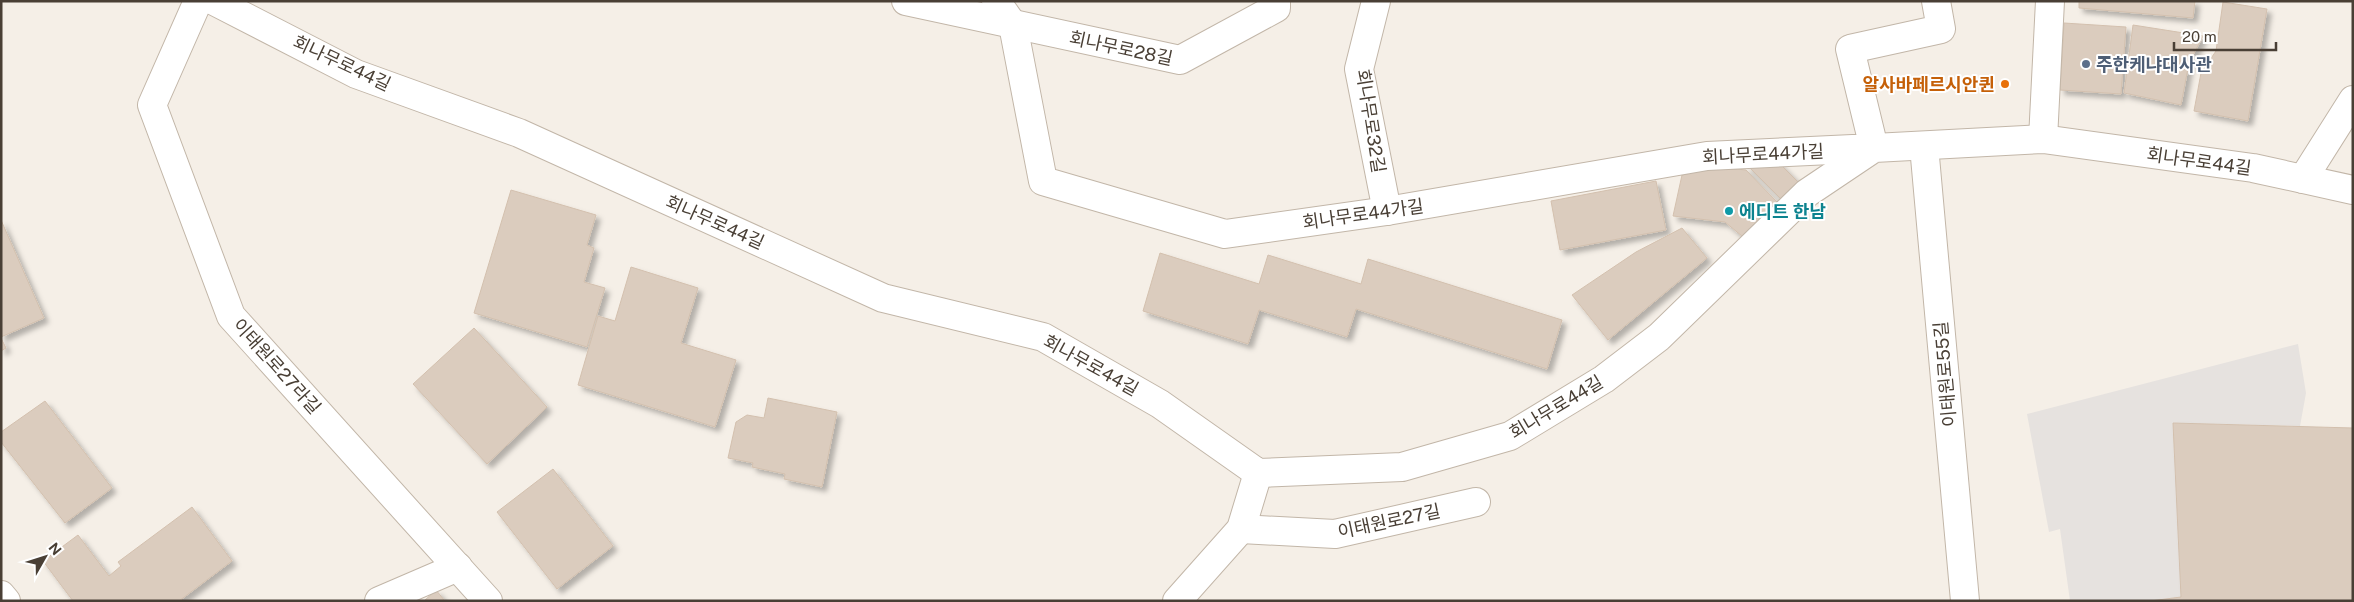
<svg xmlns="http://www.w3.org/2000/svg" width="2354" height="602" font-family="'Public Sans','Noto Sans KR',sans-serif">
	<defs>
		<filter id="shadow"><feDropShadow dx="4.5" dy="4.5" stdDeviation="2.5" flood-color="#0004"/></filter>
	</defs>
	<rect width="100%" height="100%" fill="#f5efe7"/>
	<polygon fill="#e6e2df" points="2298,344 2306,393 2300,426 2174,423 2181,597 2150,601 2070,601 2060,529 2049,532 2027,414"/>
	<g fill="#dbccbe" stroke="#d3c0ae" filter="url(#shadow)">
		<polygon points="2079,1 2195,1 2193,18 2079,8"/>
		<polygon points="2223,2 2267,9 2248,121 2194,111 2201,73 2216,51"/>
		<polygon points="2064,23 2126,27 2121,94 2060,90"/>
		<polygon points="2133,25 2203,36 2189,63 2181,105 2124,93"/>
		<polygon points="1774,158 1800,184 1783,201 1746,164"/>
		<polygon points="1716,167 1746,170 1778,203 1743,237 1725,222 1673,216 1682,175"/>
		<polygon points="1656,181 1666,230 1560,250 1551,201"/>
		<polygon points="511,190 596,215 587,245 594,248 584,282 605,288 587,347 474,313"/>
		<polygon points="1,220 44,318 1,337"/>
		<polygon points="1682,228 1707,258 1608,340 1572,295 1636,252"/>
		<polygon points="1160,253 1259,284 1268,255 1361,284 1368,259 1562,320 1547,369 1356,309 1347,337 1259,310 1248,344 1143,311"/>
		<polygon points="631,267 698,288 681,343 736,360 715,427 578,385 598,316 615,321"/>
		<polygon points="474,328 547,407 487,464 413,384"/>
		<polygon points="1,338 6,348 1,351"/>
		<polygon points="768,398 837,412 822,487 784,479 785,474 752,467 753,463 728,458 736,422 747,415 764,418"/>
		<polygon points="45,401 112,488 65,523 1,442 1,432"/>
		<polygon points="2173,423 2353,428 2353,601 2150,601 2181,597"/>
		<polygon points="553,469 613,546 557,589 497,512"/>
		<polygon points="192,507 232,561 179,601 73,601 43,561 78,535 109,576 121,566 118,562"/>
		<polygon points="436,590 445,601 424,601"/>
	</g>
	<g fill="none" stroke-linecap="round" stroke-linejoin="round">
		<defs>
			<g id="minor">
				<polyline points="198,1 152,105 231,316 488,601"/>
				<polyline points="214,1 356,74 519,133 883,298 1043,337 1160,404 1258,473 1402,467 1510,436 1604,379 1659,337 1807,193 1874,148 2043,139 2253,168 2353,190"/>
				<polyline points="906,1 1180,60 1276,8 1276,1"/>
				<polyline points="996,1 1013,25 1043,181 1225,234 1387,211 1707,156 1874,148 1850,49 1941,29 1936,1"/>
				<polyline points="1376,1 1359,69 1387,211"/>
				<polyline points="2043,139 2050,1"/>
				<polyline points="1924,146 1965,601"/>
				<polyline points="2303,179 2353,100"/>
				<polyline points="1241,529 1335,534 1476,502"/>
				<polyline points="1,595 6,601"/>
				<polyline points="379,601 458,567"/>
				<polyline points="1177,601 1241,529 1258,473"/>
			</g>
		</defs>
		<use href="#minor" stroke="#c2b6a8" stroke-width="30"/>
		<use href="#minor" stroke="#fff" stroke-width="28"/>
	</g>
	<circle fill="#5c6f8a" stroke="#fff" stroke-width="2" cx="2086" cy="64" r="5"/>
	<circle fill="#e8710a" stroke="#fff" stroke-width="2" cx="2005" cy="84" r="5"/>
	<circle fill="#0f9aa8" stroke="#fff" stroke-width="2" cx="1729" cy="211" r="5"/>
	<g text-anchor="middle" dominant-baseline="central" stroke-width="4" stroke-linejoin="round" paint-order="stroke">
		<g font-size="18" fill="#493f35" stroke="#fff">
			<text transform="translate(1121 48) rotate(12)">회나무로28길</text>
			<text transform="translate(342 63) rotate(25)">회나무로44길</text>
			<text transform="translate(1371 121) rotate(81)">회나무로32길</text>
			<text transform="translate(1763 154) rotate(-3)">회나무로44가길</text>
			<text transform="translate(2199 161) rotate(8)">회나무로44길</text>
			<text transform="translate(1363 214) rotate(-8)">회나무로44가길</text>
			<text transform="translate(715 222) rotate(24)">회나무로44길</text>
			<text transform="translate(1091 365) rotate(29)">회나무로44길</text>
			<text transform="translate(277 366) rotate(48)">이태원로27라길</text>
			<text transform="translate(1945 374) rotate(-95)">이태원로55길</text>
			<text transform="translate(1556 407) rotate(-31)">회나무로44길</text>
			<text transform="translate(1389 521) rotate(-12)">이태원로27길</text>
		</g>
		<g font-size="18" font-weight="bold" fill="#4e5e75" stroke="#fff" text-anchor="start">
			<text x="2096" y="64">주한케냐대사관</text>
		</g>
		<g font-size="18" font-weight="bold" fill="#c56008" stroke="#fff" text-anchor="end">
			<text x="1995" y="84">알사바페르시안퀸</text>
		</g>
		<g font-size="18" font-weight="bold" fill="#0d838f" stroke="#fff" text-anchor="start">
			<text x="1739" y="211">에디트 한남</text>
		</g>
	</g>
	<rect width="2354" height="602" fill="none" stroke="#493f35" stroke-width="5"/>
	<g transform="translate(45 557) rotate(51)" stroke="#ffffff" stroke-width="4" paint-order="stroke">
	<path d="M0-4L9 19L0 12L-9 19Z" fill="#493f35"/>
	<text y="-8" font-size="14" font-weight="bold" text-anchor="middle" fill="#493f35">N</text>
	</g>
	<path d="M2174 42v8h102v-8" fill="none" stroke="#493f35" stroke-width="2.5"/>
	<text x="2182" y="42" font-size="15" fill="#493f35" stroke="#ffffff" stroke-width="4" paint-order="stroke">20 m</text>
</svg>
